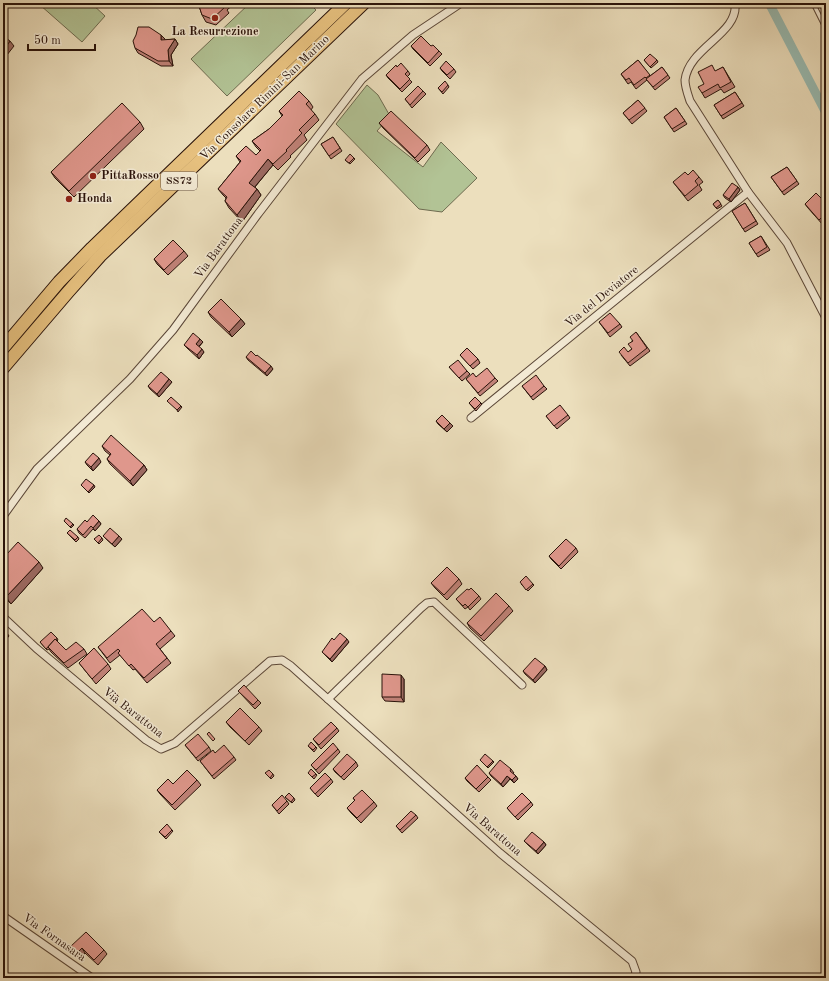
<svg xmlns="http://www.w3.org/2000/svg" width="829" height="981" font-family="'Old Standard TT',serif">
	<rect width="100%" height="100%" fill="#ecdfbd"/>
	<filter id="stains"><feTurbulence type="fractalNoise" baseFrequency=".005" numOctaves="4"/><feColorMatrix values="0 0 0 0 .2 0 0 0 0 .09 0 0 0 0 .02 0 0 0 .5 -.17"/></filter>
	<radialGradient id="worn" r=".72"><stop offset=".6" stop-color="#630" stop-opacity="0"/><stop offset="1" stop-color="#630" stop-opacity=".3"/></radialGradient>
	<g fill="#b2c395" stroke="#6e6b50">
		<polygon points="41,3 91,3 105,16 82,42 40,5"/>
		<polygon points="250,3 309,3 316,10 227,96 191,59"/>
		<polygon points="367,85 378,95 390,116 377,131 423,167 441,142 477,178 442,212 419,209 336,124"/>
	</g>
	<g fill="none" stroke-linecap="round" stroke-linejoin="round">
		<polyline stroke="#99bcb3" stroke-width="9" points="769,3 826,113"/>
		<defs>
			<polyline id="lane" points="813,3 826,29"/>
			<g id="street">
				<path d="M735,3C739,34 689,47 685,80C685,87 688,95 690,101L748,192L787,243L826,318"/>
				<polyline points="3,7 6,3"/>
				<polyline points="471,418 748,192"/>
				<polyline points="3,516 37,469 130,379 173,330 258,214 362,79 413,35 461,3"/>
				<polyline points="3,617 36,648 146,740 161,749 175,743 270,661 282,660 291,666 500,853 632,961 636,972 634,978"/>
				<polyline points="328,699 421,608 427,603 434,602 522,685"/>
				<polyline points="3,916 92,978"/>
			</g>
			<g id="primary">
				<polyline points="3,348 59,282 92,248 346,3"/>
				<polyline points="3,368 68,292 100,256 364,3"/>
			</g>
		</defs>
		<use href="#lane" stroke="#5a4637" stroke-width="5.5"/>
		<use href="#street" stroke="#5a4637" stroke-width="9"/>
		<use href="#primary" stroke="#2a130a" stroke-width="14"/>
		<use href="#lane" stroke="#f3ead4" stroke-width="3.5"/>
		<use href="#street" stroke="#f3ead4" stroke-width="7"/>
		<use href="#primary" stroke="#e6c07e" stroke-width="12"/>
	</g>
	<g fill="#c08278" stroke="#2a130a">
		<polygon points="198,3 235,3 227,10 229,13 216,25 206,22 202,15"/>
		<polygon points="161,35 165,40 175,39 178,44 171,55 173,66 161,66 138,53 135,48"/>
		<polygon points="411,46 431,46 439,51 442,54 430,66 413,49"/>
		<polygon points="638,60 650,76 662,67 670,78 655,90 647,80 636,89 631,82 628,84 621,74"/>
		<polygon points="644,60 657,60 658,62 651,68"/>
		<polygon points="397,67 408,71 410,74 407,77 412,82 402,92 388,78 386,75"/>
		<polygon points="723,67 735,87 724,93 721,89 705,98 702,93 704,84 716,71"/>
		<polygon points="440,68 454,69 456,72 450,79 442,71"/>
		<polygon points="448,85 449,87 443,94 438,88"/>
		<polygon points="423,91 426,94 412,108 405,99"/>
		<polygon points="735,92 744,106 723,119 714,105"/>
		<polygon points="638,100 647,111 632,124 623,113"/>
		<polygon points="309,101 313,107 311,110 315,114 319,120 304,135 307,140 290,156 291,157 278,170 273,165 255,187 257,189 261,195 242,222 229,208 225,201 226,198 223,195 218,189 240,162 236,156 256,155 260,151 256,147 252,141 269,129 282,116 279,111"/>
		<polygon points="676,108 687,124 674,132 664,117"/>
		<polygon points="140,122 144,129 74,197 55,178 51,172"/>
		<polygon points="379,123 427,145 430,150 418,162 383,128"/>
		<polygon points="333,137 342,151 331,159 321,144"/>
		<polygon points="354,158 355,159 350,164 345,160"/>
		<polygon points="787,167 799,184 784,195 771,177"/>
		<polygon points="688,175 699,177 703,182 699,185 702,190 688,201 673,182"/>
		<polygon points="738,187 740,190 731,202 725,198 723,195"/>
		<polygon points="826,193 826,221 823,225 808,208 805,204 821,198"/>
		<polygon points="718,200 722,206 717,209 713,204"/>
		<polygon points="745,203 758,224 745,232 732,211"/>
		<polygon points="761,236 770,250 758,257 749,243"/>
		<polygon points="184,251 188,256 168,275 157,264 154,259"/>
		<polygon points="208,312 241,319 245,324 232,337 211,317"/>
		<polygon points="599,322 620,324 622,327 610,337"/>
		<polygon points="636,332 650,351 630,366 621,355 628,352 632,349 632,341"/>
		<polygon points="203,342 199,347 204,352 199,359 187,348 184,345"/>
		<polygon points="460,355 478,359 480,363 473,369"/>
		<polygon points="246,357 273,369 267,376 248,360"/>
		<polygon points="449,367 467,371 470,374 462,381"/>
		<polygon points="495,378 498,381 480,396 466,379"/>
		<polygon points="169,379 172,382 159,397 150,389 148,386"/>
		<polygon points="522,386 544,386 547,389 533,400"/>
		<polygon points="469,403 481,403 482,404 476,411"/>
		<polygon points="568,415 570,418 557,429 546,416"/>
		<polygon points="436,421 450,423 453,426 447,432 438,424"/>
		<polygon points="102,446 144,465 147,470 133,486 110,464 107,459 110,455 105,451"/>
		<polygon points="85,462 101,462 93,471 87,465"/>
		<polygon points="99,521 101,524 95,531 93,529 85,538 79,533 77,529 87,522"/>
		<polygon points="67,533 78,537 79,539 76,542"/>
		<polygon points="103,536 122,539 115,547 106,539"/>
		<polygon points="102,538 103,540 99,544 94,539"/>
		<polygon points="576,548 578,552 561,569 551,559 549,556"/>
		<polygon points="3,552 6,555 43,568 11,604 8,601 4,606 3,605"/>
		<polygon points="459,579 462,584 447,600 435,588 431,583"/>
		<polygon points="521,584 533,584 534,585 528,591"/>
		<polygon points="469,590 479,596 481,599 470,610 468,607 465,609 456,599"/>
		<polygon points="509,606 513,611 484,641 470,628 467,623"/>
		<polygon points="154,622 171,631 175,636 160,649 171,663 147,683 135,669 133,670 120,655 110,663 98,647"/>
		<polygon points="57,638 58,640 57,641 66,650 84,649 87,654 68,668 51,652 49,649 47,650 40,642"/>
		<polygon points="349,642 332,662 322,652"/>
		<polygon points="3,652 7,657 3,661"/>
		<polygon points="79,663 108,664 111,669 96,684"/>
		<polygon points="545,666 547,670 535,683 525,674 523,671"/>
		<polygon points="404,679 404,702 385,701 382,697"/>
		<polygon points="238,691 258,700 261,703 255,709 241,694"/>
		<polygon points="107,692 118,696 119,697 115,701"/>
		<polygon points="226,722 259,727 262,731 249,745 230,727"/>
		<polygon points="337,728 339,731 321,749 313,739"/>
		<polygon points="185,745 209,747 211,751 198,761"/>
		<polygon points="308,746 316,747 317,748 314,752"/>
		<polygon points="338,749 340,752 319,774 311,765"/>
		<polygon points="215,753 234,757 236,760 214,779 200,761"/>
		<polygon points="356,762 358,766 344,780 335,772 333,769"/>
		<polygon points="511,769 514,773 513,773 518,779 514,783 510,779 503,787 491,776 489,773"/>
		<polygon points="265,773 273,774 274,776 271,779"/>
		<polygon points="308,773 316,774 317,775 314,779"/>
		<polygon points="488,777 491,780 479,792 467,781 465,778"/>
		<polygon points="331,779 333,782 318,797 310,788"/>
		<polygon points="197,780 201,785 175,810 160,794 157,790"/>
		<polygon points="285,797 294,798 295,800 292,803"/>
		<polygon points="353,798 374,802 377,806 361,823 351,813 347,808 355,801"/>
		<polygon points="287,801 289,804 279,814 272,805"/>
		<polygon points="531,802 533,805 518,820 507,808"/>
		<polygon points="416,815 418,818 402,833 396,826"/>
		<polygon points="172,830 173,831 166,839 159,832"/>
		<polygon points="524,841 544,842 546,845 538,854 527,844"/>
		<polygon points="70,947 104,950 107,954 98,965 85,953 80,959 73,952"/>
	</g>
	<g fill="#9c6a62" stroke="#2a130a">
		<polygon points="161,35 165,39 164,45 161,40"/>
		<polygon points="175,39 178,44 171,55 173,66 169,61 168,50"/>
		<polygon points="10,41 14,46 3,60 3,51"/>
		<polygon points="268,159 273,165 253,189 249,183"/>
		<polygon points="738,187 740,190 731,202 729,199"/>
		<polygon points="257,189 261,195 242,222 237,215"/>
		<polygon points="241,319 245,324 232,337 229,332"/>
		<polygon points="200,339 203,342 198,347 196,344"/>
		<polygon points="202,349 204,352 199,359 197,355"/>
		<polygon points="271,366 273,369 267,376 265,373"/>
		<polygon points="169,379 172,382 159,397 157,394"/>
		<polygon points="181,406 182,407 178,412 177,410"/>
		<polygon points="450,423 453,426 447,432 444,429"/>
		<polygon points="99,458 101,462 93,471 91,467"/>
		<polygon points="144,465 147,470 133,486 130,481"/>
		<polygon points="94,485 95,487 89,493 88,492"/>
		<polygon points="99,521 101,524 95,531 93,528"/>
		<polygon points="73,524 74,525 71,528 70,527"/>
		<polygon points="119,536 122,539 115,547 112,544"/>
		<polygon points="39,562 43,568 11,604 6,597"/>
		<polygon points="3,595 8,601 4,606 3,605"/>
		<polygon points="7,633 9,636 3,643 3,637"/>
		<polygon points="347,639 349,642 332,662 330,659"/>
		<polygon points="545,666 547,670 535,683 533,680"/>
		<polygon points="401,675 404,679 404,702 401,697"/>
		<polygon points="493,761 494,762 488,768 487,767"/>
		<polygon points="507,776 510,779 503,787 501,784"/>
		<polygon points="516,776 518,779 514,783 512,780"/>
		<polygon points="544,842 546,845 538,854 536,851"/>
		<polygon points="82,948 85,953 80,959 76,954"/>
	</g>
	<g fill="#df978c" stroke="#2a130a">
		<polygon points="198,3 223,3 220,6 225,7 212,19 202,15"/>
		<polygon points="138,27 149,27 161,35 161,40 175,39 168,50 169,61 158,61 135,48 133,41 136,35"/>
		<polygon points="3,36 10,41 3,51"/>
		<polygon points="421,36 431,46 433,45 439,51 428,63 411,46"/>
		<polygon points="650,54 657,60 650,67 644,60"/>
		<polygon points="638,60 650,75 646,78 645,77 634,85 629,78 626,80 621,74"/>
		<polygon points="446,61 454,69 447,75 440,68"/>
		<polygon points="401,63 408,71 405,74 410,79 400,89 386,75 396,65 397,67"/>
		<polygon points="712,65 715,71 723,67 731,82 720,88 718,84 702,93 698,87 704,84 698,72"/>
		<polygon points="662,67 668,75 653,87 646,79"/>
		<polygon points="445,81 448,85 442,92 438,88"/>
		<polygon points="418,86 423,91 410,105 405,99"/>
		<polygon points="299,91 309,101 306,104 315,114 299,130 302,133 286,150 287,151 273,164 268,159 249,183 257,189 237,215 225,201 227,197 218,189 241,161 236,156 246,146 256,155 261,150 252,141 269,129 283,115 279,111"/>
		<polygon points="735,92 742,103 721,116 714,105"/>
		<polygon points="638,100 645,108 629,120 623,113"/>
		<polygon points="122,103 140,122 69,191 51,172"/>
		<polygon points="676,108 685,121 672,129 664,117"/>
		<polygon points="391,111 427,145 415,158 379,123"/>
		<polygon points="333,137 340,148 329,156 321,144"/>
		<polygon points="350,154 354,158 349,163 345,160"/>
		<polygon points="787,167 797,181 782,192 771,177"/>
		<polygon points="693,170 699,177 695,181 698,185 685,196 673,182 685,172 688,175"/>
		<polygon points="732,183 738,187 729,199 723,195"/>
		<polygon points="816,193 821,198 826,193 826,213 819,220 805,204"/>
		<polygon points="718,200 721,204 716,208 713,204"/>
		<polygon points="745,203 756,221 743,229 732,211"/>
		<polygon points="761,236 767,247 756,254 749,243"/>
		<polygon points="173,240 184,251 164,270 154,259"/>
		<polygon points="221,299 241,319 229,332 208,312"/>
		<polygon points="610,313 620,324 608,333 599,322"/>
		<polygon points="636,332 647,348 628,363 619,352 624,347 628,352 632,349 628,344 633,341 630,337"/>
		<polygon points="193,333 200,339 196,344 202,349 197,355 184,345"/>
		<polygon points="467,348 478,359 470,366 460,355"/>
		<polygon points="251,351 256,356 257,355 271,366 265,373 246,357"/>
		<polygon points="458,360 467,371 459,378 449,367"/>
		<polygon points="487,368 495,378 478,393 466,379 473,373 476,377"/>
		<polygon points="161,372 169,379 157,394 148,386"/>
		<polygon points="536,375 544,386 531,397 522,386"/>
		<polygon points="171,397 181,406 177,410 167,401"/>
		<polygon points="475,397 481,403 475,409 469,403"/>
		<polygon points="560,405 568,415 554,426 546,416"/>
		<polygon points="442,415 450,423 444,429 436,421"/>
		<polygon points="111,435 144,465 130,481 107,459 111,454 102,446"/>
		<polygon points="93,453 99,458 91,467 85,462"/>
		<polygon points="86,479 94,485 88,492 81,485"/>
		<polygon points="93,515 99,521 93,528 91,526 83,535 77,529 85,520 87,522"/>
		<polygon points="66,518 73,524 70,527 64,521"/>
		<polygon points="110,528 119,536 112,544 103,536"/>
		<polygon points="70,530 78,537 75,540 67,533"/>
		<polygon points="99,535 102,538 98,543 94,539"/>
		<polygon points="566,539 576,548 559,566 549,556"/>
		<polygon points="18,542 39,562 6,597 3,595 3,552 6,555"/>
		<polygon points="447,567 459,579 444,595 431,583"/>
		<polygon points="526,576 533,584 526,590 520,582"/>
		<polygon points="471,588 479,596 468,607 465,604 463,606 456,599 467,589 469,590"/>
		<polygon points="496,593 509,606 481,636 467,623"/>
		<polygon points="142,609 154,622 160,617 171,631 156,644 167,658 144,678 131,664 129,666 118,653 120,651 118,649 107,658 98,647"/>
		<polygon points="3,629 7,633 3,637"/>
		<polygon points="51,632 57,638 56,640 55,639 46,649 40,642"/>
		<polygon points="340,633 347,639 330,659 322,652 332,638 334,640"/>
		<polygon points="55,639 66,650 76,642 84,649 64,663 48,647"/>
		<polygon points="94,648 108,664 92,679 79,663"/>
		<polygon points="535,658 545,666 533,680 523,671"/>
		<polygon points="382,674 401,675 401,697 382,697"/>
		<polygon points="244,685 258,700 253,705 238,691"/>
		<polygon points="110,687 118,696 114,699 106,691"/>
		<polygon points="240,708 259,727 245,741 226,722"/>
		<polygon points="331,722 337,728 319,745 313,739"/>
		<polygon points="209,732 215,739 213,741 207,734"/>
		<polygon points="198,734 209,747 196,758 185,745"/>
		<polygon points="311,742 316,747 313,750 308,746"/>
		<polygon points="333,743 338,749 316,770 311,765"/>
		<polygon points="224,745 234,757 212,776 200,761 213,750 215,753"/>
		<polygon points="347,754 356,762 341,777 333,769"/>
		<polygon points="485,754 493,761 487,767 480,760"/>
		<polygon points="500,760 511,769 510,771 516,776 512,780 507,776 501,784 489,773"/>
		<polygon points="477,765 488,777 476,789 465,778"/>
		<polygon points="311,769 316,774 312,777 308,773"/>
		<polygon points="187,770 197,780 172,805 157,790 168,779 173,784"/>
		<polygon points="269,770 273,774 270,778 265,773"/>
		<polygon points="325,773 331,779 315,794 310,788"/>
		<polygon points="362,790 374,802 357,818 347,808 355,800 353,798"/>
		<polygon points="289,793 294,798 291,802 285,797"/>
		<polygon points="522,793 531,802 515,817 507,808"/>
		<polygon points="282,795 287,801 277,811 272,805"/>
		<polygon points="411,811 416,815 400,830 396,826"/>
		<polygon points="167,824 172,830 165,837 159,832"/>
		<polygon points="532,832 544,842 536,851 524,841"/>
		<polygon points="86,932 104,950 94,960 82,948 76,954 70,947"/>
	</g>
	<g fill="#8f2418" stroke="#f3ead4" stroke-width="1.5">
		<circle cx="215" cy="18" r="4"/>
		<circle cx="93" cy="176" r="4"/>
		<circle cx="69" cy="199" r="4"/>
	</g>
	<g text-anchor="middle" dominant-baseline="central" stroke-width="3" stroke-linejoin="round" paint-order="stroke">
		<rect fill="#f3ead4" stroke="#665447" stroke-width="1" x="161" y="172" width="36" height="18" rx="3"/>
		<g font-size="11" font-weight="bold" fill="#2a130a">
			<text x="179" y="181">SS72</text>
		</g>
		<g font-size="12" font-weight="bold" fill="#2a130a" stroke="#f3ead4" text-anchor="start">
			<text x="215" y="32" text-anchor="middle">La Resurrezione</text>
			<text x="101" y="176">PittaRosso</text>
			<text x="77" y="199">Honda</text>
		</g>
		<g font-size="12" fill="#2a130a" stroke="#f3ead4">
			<text transform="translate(265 98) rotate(-44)">Via Consolare Rimini-San Marino</text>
			<text transform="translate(219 248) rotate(-54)">Via Barattona</text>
			<text transform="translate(602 297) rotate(-39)">Via del Deviatore</text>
			<text transform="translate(133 713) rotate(38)">Via Barattona</text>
			<text transform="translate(492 830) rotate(41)">Via Barattona</text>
			<text transform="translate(54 938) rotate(35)">Via Fornasara</text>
		</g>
	</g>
	<rect width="829" height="981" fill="none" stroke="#ecdfbd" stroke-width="16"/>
	<rect x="4" y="4" width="821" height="973" fill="none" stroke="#2a130a" stroke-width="2"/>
	<rect x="8" y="8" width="813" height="965" fill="none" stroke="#2a130a"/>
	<path d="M28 44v6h67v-6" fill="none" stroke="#2a130a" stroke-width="2"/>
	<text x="34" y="44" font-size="12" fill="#2a130a" stroke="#f3ead4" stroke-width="3" paint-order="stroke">50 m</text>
	<rect width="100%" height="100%" filter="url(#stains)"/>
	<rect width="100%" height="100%" fill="url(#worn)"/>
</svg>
